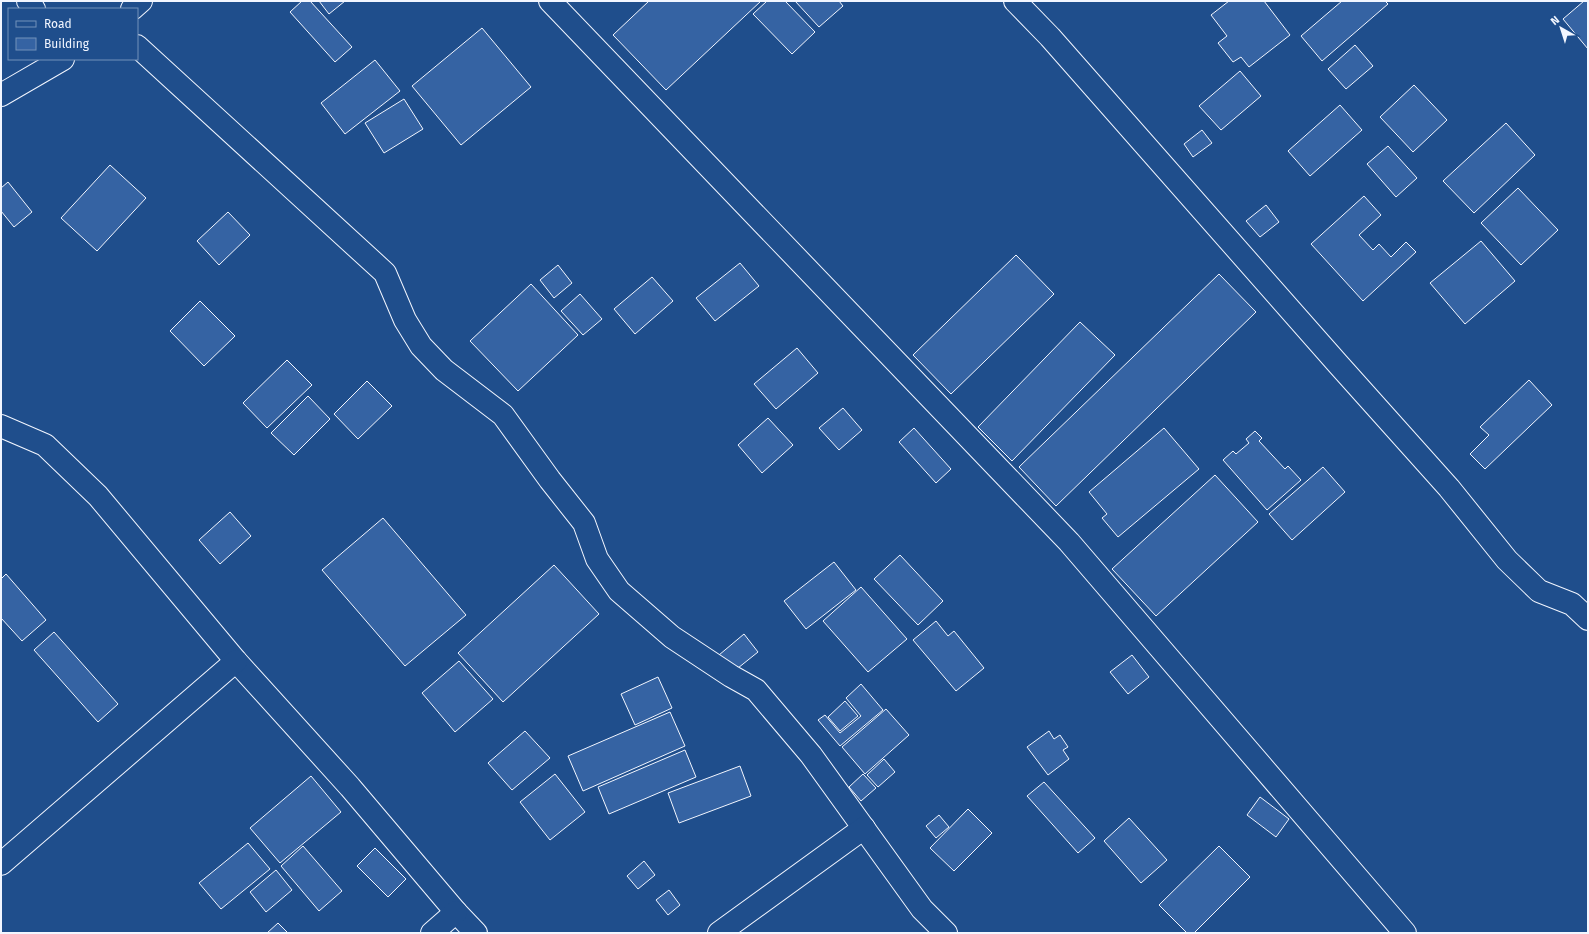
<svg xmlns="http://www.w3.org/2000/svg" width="1589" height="934" font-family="'Fira Sans',sans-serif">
	<rect width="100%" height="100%" fill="#1f4e8c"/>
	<g fill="#3563a3" stroke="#f2f6ff">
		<polygon points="302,1 310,1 352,47 335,62 290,12"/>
		<polygon points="319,1 345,1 329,14"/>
		<polygon points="649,1 761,1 666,90 613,35"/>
		<polygon points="767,1 785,1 815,32 792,54 753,14"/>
		<polygon points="795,1 839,1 843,6 819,27"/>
		<polygon points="1229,1 1264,1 1290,35 1249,67 1241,57 1233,62 1218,43 1227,36 1211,15"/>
		<polygon points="1342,1 1385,1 1388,4 1322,61 1301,36"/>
		<polygon points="1584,1 1588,1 1588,49 1563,19"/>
		<polygon points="482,28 531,87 461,145 412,86"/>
		<polygon points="1355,45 1373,66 1346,89 1328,69"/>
		<polygon points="375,60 400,91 345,134 321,103"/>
		<polygon points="1240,71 1261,96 1221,130 1199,106"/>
		<polygon points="1414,85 1447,120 1413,152 1380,117"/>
		<polygon points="404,99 423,129 384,153 365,123"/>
		<polygon points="1340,105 1362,130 1310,176 1288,151"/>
		<polygon points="1506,123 1535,155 1474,213 1443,181"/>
		<polygon points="1202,130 1212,143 1193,157 1184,144"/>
		<polygon points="1388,146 1417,178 1396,197 1367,164"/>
		<polygon points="110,165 146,198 97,251 61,218"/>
		<polygon points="8,182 32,212 14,227 1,211 1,188"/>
		<polygon points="1518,188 1558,230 1521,265 1481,223"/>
		<polygon points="1364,196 1381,215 1359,235 1373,250 1379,244 1391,257 1406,242 1416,252 1363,301 1311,244"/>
		<polygon points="1266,205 1279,222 1260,237 1246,221"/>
		<polygon points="228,212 250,235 219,265 197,241"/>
		<polygon points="1481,241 1515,281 1465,324 1430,283"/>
		<polygon points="1016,255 1054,294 951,394 913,355"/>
		<polygon points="740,263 759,286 715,321 696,298"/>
		<polygon points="558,265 572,283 554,298 540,280"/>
		<polygon points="1219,274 1256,312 1056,506 1019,467"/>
		<polygon points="652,277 673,301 635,334 614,309"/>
		<polygon points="531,284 578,335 518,391 470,341"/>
		<polygon points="580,294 602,319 583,335 561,311"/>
		<polygon points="200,301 235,336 204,366 170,331"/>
		<polygon points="1080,322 1115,355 1012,461 978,427"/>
		<polygon points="797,348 818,373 776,409 754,384"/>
		<polygon points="287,360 312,385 267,428 243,403"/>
		<polygon points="1529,380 1552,405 1485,469 1470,454 1489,435 1480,427"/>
		<polygon points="367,381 392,406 358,439 334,414"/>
		<polygon points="308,396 330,419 294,455 271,433"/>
		<polygon points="843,408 862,430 839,450 819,428"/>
		<polygon points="768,418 793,445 762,473 738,445"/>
		<polygon points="914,428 951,469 936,483 899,442"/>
		<polygon points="1164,428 1199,469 1118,537 1102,518 1107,514 1089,492"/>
		<polygon points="1255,431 1262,438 1259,441 1285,469 1288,466 1301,480 1267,510 1223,460 1233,451 1236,454 1249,443 1246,439"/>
		<polygon points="1323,467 1345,492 1292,540 1269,514"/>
		<polygon points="1215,475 1258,522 1156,616 1112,569"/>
		<polygon points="230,512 251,536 220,564 199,540"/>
		<polygon points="383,518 466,615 405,666 322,570"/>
		<polygon points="900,555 943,601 918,625 874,579"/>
		<polygon points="834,562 856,590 806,629 784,601"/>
		<polygon points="554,565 599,614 503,702 458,653"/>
		<polygon points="6,574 46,620 22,641 1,618 1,579"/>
		<polygon points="861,587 907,639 868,672 823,621"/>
		<polygon points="936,621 948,636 954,631 984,668 956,691 913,640"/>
		<polygon points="54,632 118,704 98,722 34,650"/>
		<polygon points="744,634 758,652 733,672 719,655"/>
		<polygon points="1132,655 1149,677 1128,694 1110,672"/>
		<polygon points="459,661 493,699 455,732 422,693"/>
		<polygon points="658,677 672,708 635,725 621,694"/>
		<polygon points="861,684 883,710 840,746 818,720 825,715 840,733 861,716 846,698"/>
		<polygon points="845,701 858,716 840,731 828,717"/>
		<polygon points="886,709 909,735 865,774 842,747"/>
		<polygon points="670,712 685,746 583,791 568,756"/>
		<polygon points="525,731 550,758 512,790 488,763"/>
		<polygon points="1049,731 1054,739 1060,735 1068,747 1063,750 1069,759 1048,775 1027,747"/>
		<polygon points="685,750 696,777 609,814 598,787"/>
		<polygon points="884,759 895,772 878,787 867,775"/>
		<polygon points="740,766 751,796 679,823 668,793"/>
		<polygon points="555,774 585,812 550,840 520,802"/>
		<polygon points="863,774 876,788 861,801 849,787"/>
		<polygon points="311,776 341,812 280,863 250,828"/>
		<polygon points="1044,782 1095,838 1078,853 1027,796"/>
		<polygon points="1260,797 1289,819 1276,837 1247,815"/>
		<polygon points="968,809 992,833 954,871 930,848"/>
		<polygon points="939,815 949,827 936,838 926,826"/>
		<polygon points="1129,818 1167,860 1141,883 1104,841"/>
		<polygon points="248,843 270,869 221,909 199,883"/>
		<polygon points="303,846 342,891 319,911 281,866"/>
		<polygon points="1219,846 1250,877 1194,933 1187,933 1159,905"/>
		<polygon points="375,848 406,879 388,897 357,866"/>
		<polygon points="644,861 655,875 638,889 627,876"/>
		<polygon points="276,870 292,890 266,912 250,892"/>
		<polygon points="669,890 680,905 668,915 656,900"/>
		<polygon points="278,923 288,933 267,933"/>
	</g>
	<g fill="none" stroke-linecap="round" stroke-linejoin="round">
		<defs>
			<g id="street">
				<polyline points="28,1 34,9"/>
				<polyline points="550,1 1069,542 1405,933"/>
				<polyline points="1015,1 1050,37 1338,364 1449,488 1507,560 1539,591 1572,604 1588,619"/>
				<polyline points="132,9 141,1"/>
				<polyline points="137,46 385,273 405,320 421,346 444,370 503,415 550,480 584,523 597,559 619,591 672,637 731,676 756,690 811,755 922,909 946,933"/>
				<polyline points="1,95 63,59"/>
				<polyline points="1,426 45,445 98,496 236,661 350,787 456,912 476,933"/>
				<polyline points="1,864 236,661"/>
				<polyline points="432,933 456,912"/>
				<polyline points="719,933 864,828"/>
			</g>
		</defs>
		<use href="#street" stroke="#f2f6ff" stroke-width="24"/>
		<use href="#street" stroke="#1f4e8c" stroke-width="22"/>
	</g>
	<rect width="1589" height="934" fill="none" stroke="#f2f6ff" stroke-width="4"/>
	<rect x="8" y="8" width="130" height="52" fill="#1f4e8c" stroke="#7391ba"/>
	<rect x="16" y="21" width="20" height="6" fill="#1f4e8c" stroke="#7391ba"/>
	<text x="44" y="28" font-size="12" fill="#f2f6ff">Road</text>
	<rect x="16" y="38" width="20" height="12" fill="#3563a3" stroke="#7391ba"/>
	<text x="44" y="48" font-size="12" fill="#f2f6ff">Building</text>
	<g transform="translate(1561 28) rotate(321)" stroke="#1f4e8c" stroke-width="3" paint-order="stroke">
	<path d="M0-3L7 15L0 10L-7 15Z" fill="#f2f6ff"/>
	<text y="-6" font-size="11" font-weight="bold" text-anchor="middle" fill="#f2f6ff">N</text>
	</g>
</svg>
